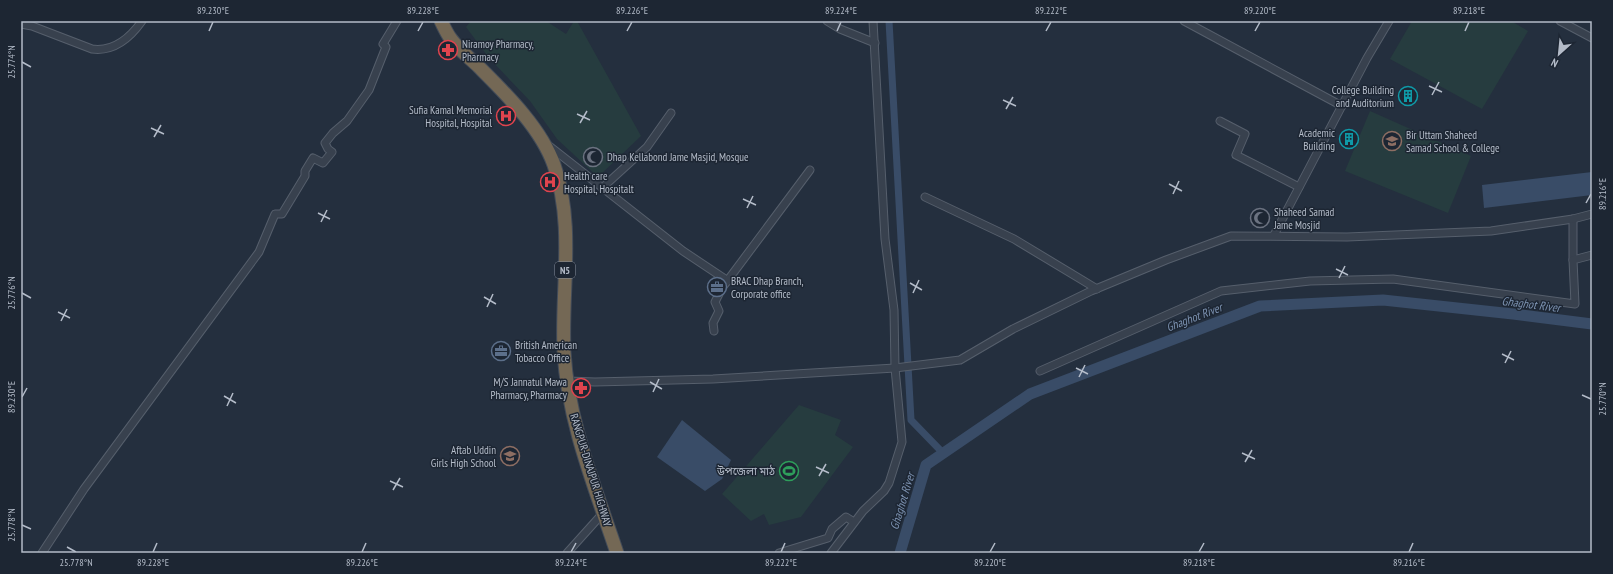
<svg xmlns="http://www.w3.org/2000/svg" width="1613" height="574" font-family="'PT Sans Narrow','Noto Sans Bengali',sans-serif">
	<rect width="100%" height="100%" fill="#242f3e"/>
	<g fill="#263c3f">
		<polygon points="471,21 546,21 566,34 574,21 577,21 641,136 598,177 557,139 530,101 489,58 466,27"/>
		<polygon points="1412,21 1511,21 1528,31 1482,109 1390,59"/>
		<polygon points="1370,111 1471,156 1448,213 1345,171"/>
		<polygon points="799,405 841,420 835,435 853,447 801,517 769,525 764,514 751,521 722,494"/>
	</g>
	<g fill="#394c67">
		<polygon points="1592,172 1592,195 1484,208 1482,185"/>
		<polygon points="682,420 731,460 722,479 705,491 657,457"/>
	</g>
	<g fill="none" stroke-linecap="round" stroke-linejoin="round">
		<polyline stroke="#394c67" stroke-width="7" points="889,21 911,420 943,453"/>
		<polyline stroke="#394c67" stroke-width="11" points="900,553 926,465 1030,394 1260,306 1383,300 1513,314 1592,324"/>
		<defs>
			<g id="street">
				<polyline points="827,21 840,29 875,43"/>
				<polyline points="1184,21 1342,106"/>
				<polyline points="1560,21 1592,38"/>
				<path d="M21,24L32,26L92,49C114,52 130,38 142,21"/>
				<polyline points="1220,121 1245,134 1236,155 1299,187"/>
				<polyline points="548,145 683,251 728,281"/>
				<polyline points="602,188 647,147 671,113"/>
				<polyline points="925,197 1014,239 1097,289"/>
				<polyline points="1274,235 1367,58 1389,21"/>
				<polyline points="1573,260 1573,219"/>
				<polyline points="714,331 713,323 719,311 715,302 722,288 810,170"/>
				<polyline points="1040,371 1221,291 1310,281 1393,279 1575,304 1573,260 1592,255"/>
				<polyline points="568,381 595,382 713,379 895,368 960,360 1013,329 1091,291 1166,260 1231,236 1347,237 1491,231 1573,219 1592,214"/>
				<polyline points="42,553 84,489 259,252 275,214 282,214 305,176 305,171 313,158 323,163 332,152 328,149 325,143 333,133 347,121 369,90 386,47 383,44 397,21"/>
				<polyline points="567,553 603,513"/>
				<polyline points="779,553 828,538 832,529 846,517 854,522"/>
				<polyline points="831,553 863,511 884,491 889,483 902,442 895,368 894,310 885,239 873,21"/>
			</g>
			<path id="highway" d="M441,21C444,27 447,34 451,39C459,50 470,58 479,67C506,94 541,128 554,165C575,225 561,290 564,352C568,422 595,487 617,553"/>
		</defs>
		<use href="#street" stroke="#565f6c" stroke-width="9"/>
		<use href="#highway" stroke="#434c59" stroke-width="15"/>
		<use href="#street" stroke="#38414e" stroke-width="7"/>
		<use href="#highway" stroke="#746855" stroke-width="13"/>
	</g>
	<path fill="none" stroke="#b4bcc9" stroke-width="1.5" d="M209,31L213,22M418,31L423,22M627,31L632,22M837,31L841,22M1046,31L1051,22M1255,31L1260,22M1465,31L1469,22M22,62L31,67M1429,86L1442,92M1432,95L1439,82M1003,100L1016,106M1006,109L1013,97M577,114L590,120M580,123L587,111M151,128L164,134M154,137L161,125M1169,184L1182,191M1173,194L1179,181M743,199L756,205M1586,203L1591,194M747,208L753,196M318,213L330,219M321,222L327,210M1336,269L1348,275M1339,278L1345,266M910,283L922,290M22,293L31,298M913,293L919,280M484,297L496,304M487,307L493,294M58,312L70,318M61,321L67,309M1502,354L1514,360M1505,363L1511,351M1076,368L1088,374M1079,377L1085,365M650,382L662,389M653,392L659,379M1582,395L1591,399M224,396L236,403M22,397L27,388M227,406L233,393M1242,453L1255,459M1245,462L1252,450M816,467L829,473M819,476L826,464M390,481L403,487M393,490L400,478M22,525L31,529M67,547L76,552M153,552L157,543M362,552L366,543M571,552L576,543M781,552L785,543M990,552L995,543M1199,552L1204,543M1409,552L1413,543"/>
	<defs>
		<symbol id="pharmacy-ring" viewBox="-11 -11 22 22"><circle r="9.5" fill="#1d2633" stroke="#e0444e" stroke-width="1.5"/><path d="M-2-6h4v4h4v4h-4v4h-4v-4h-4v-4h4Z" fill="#e0444e"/></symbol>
		<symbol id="building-ring" viewBox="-11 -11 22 22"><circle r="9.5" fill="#1d2633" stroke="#0f9aa8" stroke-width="1.5"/><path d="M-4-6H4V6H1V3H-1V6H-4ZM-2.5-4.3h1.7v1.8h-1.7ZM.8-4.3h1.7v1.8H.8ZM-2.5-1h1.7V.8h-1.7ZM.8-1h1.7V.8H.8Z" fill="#0f9aa8"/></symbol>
		<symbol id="hospital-ring" viewBox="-11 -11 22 22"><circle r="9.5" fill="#1d2633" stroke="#e0444e" stroke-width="1.5"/><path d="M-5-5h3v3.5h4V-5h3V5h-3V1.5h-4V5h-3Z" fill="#e0444e"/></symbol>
		<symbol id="university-ring" viewBox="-11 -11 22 22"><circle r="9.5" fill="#1d2633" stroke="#8d6e63" stroke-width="1.5"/><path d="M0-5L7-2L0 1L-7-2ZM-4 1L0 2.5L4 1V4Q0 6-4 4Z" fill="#8d6e63"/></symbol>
		<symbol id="mosque-ring" viewBox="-11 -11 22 22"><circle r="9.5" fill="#1d2633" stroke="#6b7280" stroke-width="1.5"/><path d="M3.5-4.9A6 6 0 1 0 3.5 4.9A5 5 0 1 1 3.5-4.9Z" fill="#6b7280"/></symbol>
		<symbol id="office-ring" viewBox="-11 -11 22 22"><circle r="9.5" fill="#1d2633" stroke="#5c6f8a" stroke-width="1.5"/><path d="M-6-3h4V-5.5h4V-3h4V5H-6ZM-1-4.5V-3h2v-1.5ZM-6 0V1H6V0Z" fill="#5c6f8a"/></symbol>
		<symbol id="school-ring" viewBox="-11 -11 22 22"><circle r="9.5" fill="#1d2633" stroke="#8d6e63" stroke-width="1.5"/><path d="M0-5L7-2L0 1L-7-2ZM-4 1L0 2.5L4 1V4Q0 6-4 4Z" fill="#8d6e63"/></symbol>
		<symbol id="stadium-ring" viewBox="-11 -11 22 22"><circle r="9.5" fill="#1d2633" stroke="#2e9e5b" stroke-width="1.5"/><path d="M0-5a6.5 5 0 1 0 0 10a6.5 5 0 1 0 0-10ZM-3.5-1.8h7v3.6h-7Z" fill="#2e9e5b"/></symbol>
	</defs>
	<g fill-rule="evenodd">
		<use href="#pharmacy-ring" x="437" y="39" width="22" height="22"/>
		<use href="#building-ring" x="1397" y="85" width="22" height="22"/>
		<use href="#hospital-ring" x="495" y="105" width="22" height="22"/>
		<use href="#building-ring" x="1338" y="128" width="22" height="22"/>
		<use href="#university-ring" x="1381" y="130" width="22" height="22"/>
		<use href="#mosque-ring" x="582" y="146" width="22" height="22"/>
		<use href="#hospital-ring" x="539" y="171" width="22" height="22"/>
		<use href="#mosque-ring" x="1249" y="207" width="22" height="22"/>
		<use href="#office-ring" x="706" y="276" width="22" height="22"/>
		<use href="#office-ring" x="490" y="340" width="22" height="22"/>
		<use href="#pharmacy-ring" x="570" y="377" width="22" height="22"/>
		<use href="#school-ring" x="499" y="445" width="22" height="22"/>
		<use href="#stadium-ring" x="778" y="460" width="22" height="22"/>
	</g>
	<g text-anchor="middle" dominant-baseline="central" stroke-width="3" stroke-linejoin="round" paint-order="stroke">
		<rect fill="#1d2633" stroke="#878f9c" stroke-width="1" x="555" y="262" width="20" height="16" rx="3"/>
		<g font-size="10" font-weight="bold" fill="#b4bcc9">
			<text x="565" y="270">N5</text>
		</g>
		<g font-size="11" fill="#b4bcc9" stroke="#1d2633" text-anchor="start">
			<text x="462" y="44">Niramoy Pharmacy,<tspan x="462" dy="13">Pharmacy</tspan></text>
			<text x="1394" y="90" text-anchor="end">College Building<tspan x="1394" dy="13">and Auditorium</tspan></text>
			<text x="492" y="110" text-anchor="end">Sufia Kamal Memorial<tspan x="492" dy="13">Hospital, Hospital</tspan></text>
			<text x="1335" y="133" text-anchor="end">Academic<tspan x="1335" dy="13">Building</tspan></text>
			<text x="1406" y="135">Bir Uttam Shaheed<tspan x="1406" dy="13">Samad School &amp; College</tspan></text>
			<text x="607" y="157">Dhap Kellabond Jame Masjid, Mosque</text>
			<text x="564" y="176">Health care<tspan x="564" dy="13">Hospital, Hospitalt</tspan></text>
			<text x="1274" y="212">Shaheed Samad<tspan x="1274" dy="13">Jame Mosjid</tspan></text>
			<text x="731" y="281">BRAC Dhap Branch,<tspan x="731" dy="13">Corporate office</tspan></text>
			<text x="515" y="345">British American<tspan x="515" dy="13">Tobacco Office</tspan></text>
			<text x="567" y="382" text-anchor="end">M/S Jannatul Mawa<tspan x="567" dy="13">Pharmacy, Pharmacy</tspan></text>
			<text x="496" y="450" text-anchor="end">Aftab Uddin<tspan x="496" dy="13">Girls High School</tspan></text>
			<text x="775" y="471" text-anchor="end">উপজেলা মাঠ</text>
		</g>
		<g font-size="11" fill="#b4bcc9" stroke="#1d2633">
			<text transform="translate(591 470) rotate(73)">RANGPUR-DINAJPUR HIGHWAY</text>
		</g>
		<g font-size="12" font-style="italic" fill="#7c92b1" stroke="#1d2633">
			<text transform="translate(1531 304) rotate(7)">Ghaghot River</text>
			<text transform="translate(1194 317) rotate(-21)">Ghaghot River</text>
			<text transform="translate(902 501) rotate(-73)">Ghaghot River</text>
		</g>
	</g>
	<rect width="1613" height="574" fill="none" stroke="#1d2633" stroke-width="44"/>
	<g transform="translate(1559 54) rotate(207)" stroke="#1d2633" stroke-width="3" paint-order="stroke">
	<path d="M0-3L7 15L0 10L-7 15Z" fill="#b4bcc9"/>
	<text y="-6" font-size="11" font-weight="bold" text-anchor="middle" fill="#b4bcc9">N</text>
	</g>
	<rect x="22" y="22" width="1569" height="530" fill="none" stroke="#b4bcc9" stroke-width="1.5"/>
	<g font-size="10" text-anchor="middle" fill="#b4bcc9">
		<text x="213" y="14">89.230°E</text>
		<text x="423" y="14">89.228°E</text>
		<text x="632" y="14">89.226°E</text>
		<text x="841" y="14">89.224°E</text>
		<text x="1051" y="14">89.222°E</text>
		<text x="1260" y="14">89.220°E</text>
		<text x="1469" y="14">89.218°E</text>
		<text transform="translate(11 62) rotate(-90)" y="4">25.774°N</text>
		<text transform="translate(1602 194) rotate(-90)" y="4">89.216°E</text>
		<text transform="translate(11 293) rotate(-90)" y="4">25.776°N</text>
		<text transform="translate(11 397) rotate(-90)" y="4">89.230°E</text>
		<text transform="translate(1602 399) rotate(-90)" y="4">25.770°N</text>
		<text transform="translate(11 525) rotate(-90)" y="4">25.778°N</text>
		<text x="76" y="566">25.778°N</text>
		<text x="153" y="566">89.228°E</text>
		<text x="362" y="566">89.226°E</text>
		<text x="571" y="566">89.224°E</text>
		<text x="781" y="566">89.222°E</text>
		<text x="990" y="566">89.220°E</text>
		<text x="1199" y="566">89.218°E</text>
		<text x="1409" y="566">89.216°E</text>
	</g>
</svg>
